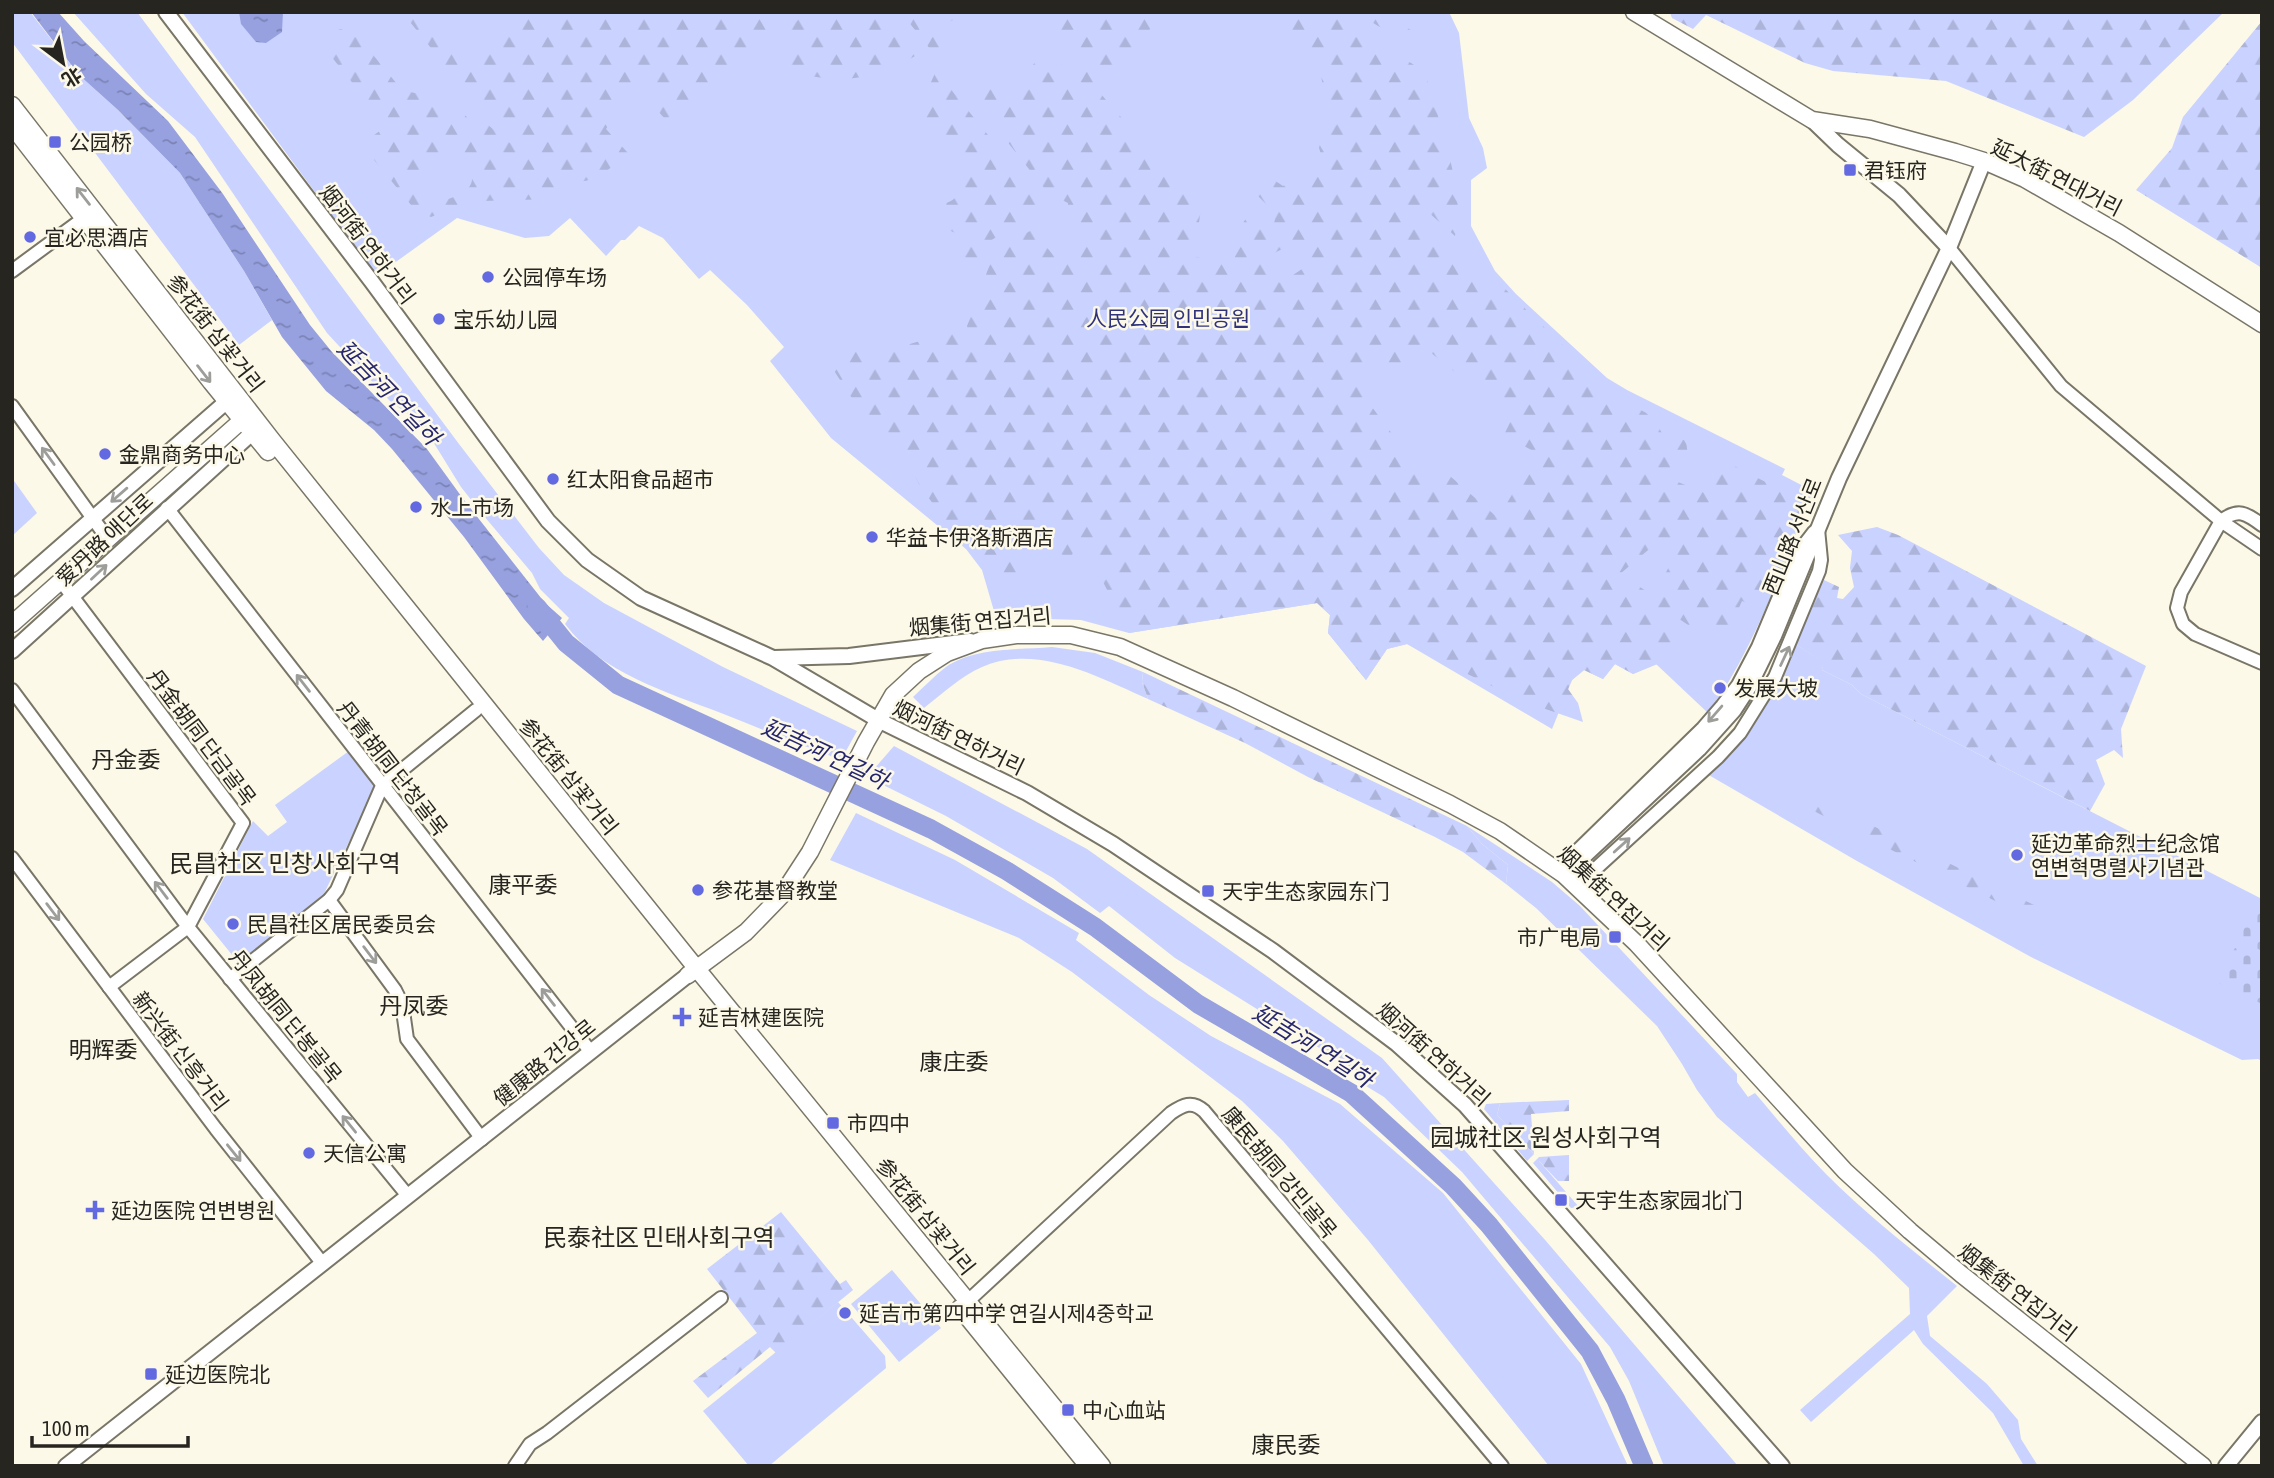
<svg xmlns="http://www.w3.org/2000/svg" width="2274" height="1478" font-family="'Asap Condensed','Noto Sans SC','Noto Sans KR',sans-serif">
	<defs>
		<pattern id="forest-firs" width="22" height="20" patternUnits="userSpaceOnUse" patternTransform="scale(1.75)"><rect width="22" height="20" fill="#cad2ff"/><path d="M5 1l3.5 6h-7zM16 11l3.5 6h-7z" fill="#adb4da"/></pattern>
		<pattern id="cemetery-stones" width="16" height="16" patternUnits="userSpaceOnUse" patternTransform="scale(1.75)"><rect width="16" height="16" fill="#cad2ff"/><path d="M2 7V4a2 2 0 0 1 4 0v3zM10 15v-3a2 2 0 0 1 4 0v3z" fill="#adb4da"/></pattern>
		<pattern id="water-ripples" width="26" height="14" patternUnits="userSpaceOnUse" patternTransform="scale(1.75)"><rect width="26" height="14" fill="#97a1e0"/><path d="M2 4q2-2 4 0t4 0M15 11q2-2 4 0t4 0" fill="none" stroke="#7b83b5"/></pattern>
	</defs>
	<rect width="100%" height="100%" fill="#fcf9e8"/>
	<g fill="#cad2ff">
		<polygon points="12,12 30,12 79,75 118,110 180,173 244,271 272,320 239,345 12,42"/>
		<path d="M73,12H137L459,444L539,548L564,575L604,603L723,667L857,731L841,760C801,745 761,729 721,713C667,692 601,673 565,624L569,618L540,589L532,573L484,516L461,487L432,440L413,418L390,401L327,333L195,137L146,94Z"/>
		<path d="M182,12H1449L1459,33L1469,118L1483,148L1487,168L1471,180V226L1495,271L1516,294L1607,378L1627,390L1785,469L1782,475L1813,491C1782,567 1756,647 1708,713L1656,664L1633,674L1615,664L1603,679L1584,670L1572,680L1552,729L1407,644L1387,649L1366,680L1328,633L1330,615L1317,603L1129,633L1081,620L1048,619L994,611L982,570L966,549L831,438L770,361L784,347L747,305L710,270L699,279L663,238L639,226L625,240H621L606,256L570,218L549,236L525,238L457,218L379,274L374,272Z"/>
		<polygon points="12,478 37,513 12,536"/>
		<polygon points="1795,644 1824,662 1822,670 1852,685 1861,694 2262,899 2262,1061 2258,1059 2242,1060 2031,957 1857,861 1707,774"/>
		<path d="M1052,647L1095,653L1143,672L1142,682L1148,699C1098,677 1037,643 982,667C961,676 942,694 924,708L913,697C924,687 934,676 946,667C974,647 1019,650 1052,647Z"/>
		<polygon points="894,746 1087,849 1382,1058 1546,1241 1738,1466 1664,1466 1629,1381 1610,1347 1462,1172 1384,1097 1353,1078 1358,1072 1175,958 1109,906 1100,913 1053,878 946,816 867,777"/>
		<polygon points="349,751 374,782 375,788 319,904 241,966 203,919 253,821 268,836 287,822 275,805"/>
		<polygon points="856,813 955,860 1079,933 1076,940 1149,995 1211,1036 1340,1104 1443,1193 1581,1364 1628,1466 1549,1466 1368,1240 1283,1141 1242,1101 1072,972 1019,938 830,860"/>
		<path d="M1467,826L1552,882L1580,906L1737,1074V1082L1748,1097L1755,1093C1778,1120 1801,1149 1826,1174C1867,1215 1912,1250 1957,1286L1927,1316L1930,1336L1987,1384L2018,1420L2021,1439L2038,1466H2024L1993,1413L1923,1344L1914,1330L1811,1422L1800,1410L1910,1314L1909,1288L1874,1254L1717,1117L1697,1090L1682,1064L1657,1026L1536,908L1506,884L1508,865L1482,844Z"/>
		<polygon points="1500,1103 1497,1115 1534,1154 1527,1161 1484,1109 1486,1104"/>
		<polygon points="1539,1157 1539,1161 1579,1207 1571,1208 1533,1163"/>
		<polygon points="892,1270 941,1328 899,1362 851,1304"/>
		<polygon points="838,1302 885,1356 886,1368 769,1466 749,1466 703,1411"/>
	</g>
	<g fill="url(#forest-firs)" fill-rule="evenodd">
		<path d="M402,12H432L430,24L432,31L440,40L449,43L464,66L504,37L506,33L508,12H525L529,17L534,12H790L666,120L656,109L664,105L651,92L637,82L606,129L628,153C614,165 594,185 574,181L476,104Z"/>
		<path d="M807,12H889L922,52C875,80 837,88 785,68L786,51L782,34Z"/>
		<polygon points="909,12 973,12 933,28 951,53 941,63 904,16"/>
		<path d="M1052,12H1148L1154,24L1100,93L1201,209L1194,256L1214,262L1248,216L1273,228L1276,214L1253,191L1271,178L1283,186L1325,167L1319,148L1328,114L1318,59L1272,12H1389L1414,33L1422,52L1358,14L1349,23L1425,72C1436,114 1468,196 1455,236L1427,211L1419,217L1491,284L1499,283L1625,406C1648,408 1656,421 1665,439L1686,440L1688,457L1667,460L1678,482L1710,495L1723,460L1808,504L1764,610L1742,601L1727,634L1711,622L1694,629L1666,610L1667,621L1688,640L1670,659L1633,674L1615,664L1603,679L1584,670L1572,680L1568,689L1578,703L1583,722L1520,700L1407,644L1387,649L1366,680L1328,633L1330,615L1317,603L1129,633L1099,574L1095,558L1076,545L1070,560L1043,542L1020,547L1022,571L1010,589L989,557L966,549L920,486L915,476L917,465L903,448L888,454L829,363L831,349L886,351L896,347L904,353L910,344L959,329L970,343L967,326L994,253L1003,245L1032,230L1060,263L1076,256L1077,240L1090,247L1096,243L1067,218L1068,203L1048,193L975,101L982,83L1017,84L1042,54L1071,70L1079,62L1049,29L1056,17ZM1296,242L1311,263L1281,283L1269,278L1261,260ZM1425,348L1512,418L1504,435L1537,453L1498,518L1450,476L1434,490L1357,387L1373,365L1387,376ZM1654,545L1673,559L1662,580L1660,600L1620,574Z"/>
		<polygon points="2224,12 2133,100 2084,137 1946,81 1833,71 1805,63 1706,15 1693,29 1672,18 1670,13"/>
		<polygon points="2262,21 2262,268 2136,190 2172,148 2183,117"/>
		<path d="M350,27L402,90L444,100L456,105L474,125L482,120L565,188L553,199L480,201L463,204L431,217L416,211L361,144L387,126L322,45L321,34ZM459,143C473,177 485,187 443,201L423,189L419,164Z"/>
		<path d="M936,71L1039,198V206L1035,213L990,241L979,267H970L961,257L966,244L959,235L943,227L946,203C962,198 956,189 959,177C961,169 965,164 960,156C955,148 948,150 941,146C937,144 933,138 931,134C919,112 926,92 936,71Z"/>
		<polygon points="1877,527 1898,535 2146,666 2121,729 2123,758 2114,750 2096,760 2105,784 2090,811 1861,694 1852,685 1822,670 1823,662 1795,644 1824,580 1839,587 1837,598 1843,599 1854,587 1850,568 1852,551 1838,535"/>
		<polygon points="1143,672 1467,826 1482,844 1508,865 1506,884 1463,852 1435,837 1308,777 1245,743 1148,699 1142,682"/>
		<polygon points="1815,790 1822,800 1838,807 1840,818 1853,821 1847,828 1812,810 1806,797 1809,791"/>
		<polygon points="1863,821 2040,908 2032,919 1865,837 1860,831"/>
		<polygon points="1569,1100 1569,1111 1531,1114 1534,1154 1497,1115 1500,1103"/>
		<polygon points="1569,1155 1569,1181 1558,1181 1539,1161 1539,1157"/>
		<polygon points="781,1212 840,1284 846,1280 853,1290 776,1353 770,1347 708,1398 693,1381 757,1333 707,1269"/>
	</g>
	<g fill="url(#cemetery-stones)">
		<polygon points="2256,905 2262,908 2262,951 2239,939"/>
		<polygon points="2235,948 2262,961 2262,1004 2217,982"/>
	</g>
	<g fill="url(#water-ripples)">
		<polygon points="31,12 58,12 84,41 168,121 223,194 310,325 332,352 427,449 464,500 545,603 562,618 543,641 524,619 464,537 392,449 374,430 326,391 282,337 244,271 180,173 118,110 79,75"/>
		<polygon points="239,12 283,12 282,32 266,43 256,42 241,24"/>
	</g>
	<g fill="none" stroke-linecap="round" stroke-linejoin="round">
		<polyline stroke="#97a1e0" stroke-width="19" points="537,607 566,643 618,685 931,829 1007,871 1095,927 1198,1004 1351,1093 1453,1186 1489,1225 1590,1351 1616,1400 1644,1466"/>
		<defs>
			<g id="minor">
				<polyline points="1949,248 2061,386 2221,521 2262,549"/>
				<polyline points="12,271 84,218"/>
				<polyline points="12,406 102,531"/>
				<polyline points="167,508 590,1051"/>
				<path d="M2262,525C2246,513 2238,508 2221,521L2181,592L2177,608L2183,624L2195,634L2262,663"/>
				<polyline points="60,580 243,823 188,927 109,987"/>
				<polyline points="12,690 188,927 408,1196"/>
				<polyline points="12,858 216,1129 323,1264"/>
				<polyline points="1568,868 1577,851 1703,728 1722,706 1738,685 1758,647 1797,554 1814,532"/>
				<polyline points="1564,875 1591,873 1718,757 1740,733 1775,677 1819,571 1821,560 1818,529"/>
				<polyline points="329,900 395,990 402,1004 407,1039 482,1139"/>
				<polyline points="230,979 329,900 337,890 382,786 476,710"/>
				<path d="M968,1301L1171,1113C1183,1105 1192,1100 1204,1111L1502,1466"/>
				<polyline points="515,1466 530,1444 547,1433 721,1298"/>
			</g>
			<g id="tertiary">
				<polyline points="166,12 372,282 548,521 587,560 641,598 773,658 880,721 1027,793 1113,844 1273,951 1397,1044 1465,1105 1782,1466"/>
				<polyline points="1812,120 1838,145 1899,195 1949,248"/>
				<polyline points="12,589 226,402 238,404"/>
				<polyline points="12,651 252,433 252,423"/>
				<polyline points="774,658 849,656 970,641"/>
				<polyline points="1564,875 1699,749 1734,710 1749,687 1774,636 1839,478 1949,248 1984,161"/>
				<polyline points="66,1466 688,975"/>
				<polyline points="2226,1466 2262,1422"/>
			</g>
			<g id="secondary">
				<polyline points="1634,12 1812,120 1870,129 1955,152 1984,161 2025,179 2119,233 2262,324"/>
				<polyline points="12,105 272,440 697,969 1102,1466"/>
				<polyline points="12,126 211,382 268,452"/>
				<polyline points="12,624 249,414"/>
				<polyline points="688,975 746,932 782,895 810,852 866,742 893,695 919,671 947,653 982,640 1016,635 1071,635 1120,647 1233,698 1450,804 1500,831 1564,875 1637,944 1845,1171 1910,1231 1961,1274 2203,1466"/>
				<polyline points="960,1308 1088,1466"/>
			</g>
		</defs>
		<use href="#minor" stroke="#797668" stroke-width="16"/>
		<use href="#tertiary" stroke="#797668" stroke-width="18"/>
		<use href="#secondary" stroke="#797668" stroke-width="19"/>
		<use href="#minor" stroke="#fff" stroke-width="12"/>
		<use href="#tertiary" stroke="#fff" stroke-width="14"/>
		<use href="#secondary" stroke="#fff" stroke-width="16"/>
	</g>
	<defs><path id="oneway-shaft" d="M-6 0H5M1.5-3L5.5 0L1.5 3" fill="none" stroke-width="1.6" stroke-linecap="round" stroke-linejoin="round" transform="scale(1.75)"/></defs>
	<g stroke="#9d9d9a">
		<use href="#oneway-shaft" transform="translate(83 196) rotate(-128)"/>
		<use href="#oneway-shaft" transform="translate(204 374) rotate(52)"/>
		<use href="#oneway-shaft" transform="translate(48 456) rotate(-126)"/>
		<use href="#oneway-shaft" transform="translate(119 495) rotate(139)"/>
		<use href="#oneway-shaft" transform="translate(99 572) rotate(-43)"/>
		<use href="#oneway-shaft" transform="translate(1785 656) rotate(-65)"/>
		<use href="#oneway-shaft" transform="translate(303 683) rotate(-128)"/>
		<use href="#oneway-shaft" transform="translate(1715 714) rotate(131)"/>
		<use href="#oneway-shaft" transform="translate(1622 845) rotate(-42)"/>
		<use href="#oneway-shaft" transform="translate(161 890) rotate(-127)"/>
		<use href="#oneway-shaft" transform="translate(53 912) rotate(53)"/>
		<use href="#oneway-shaft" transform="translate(370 955) rotate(53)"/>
		<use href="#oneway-shaft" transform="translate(548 997) rotate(-128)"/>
		<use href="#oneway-shaft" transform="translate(349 1124) rotate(-129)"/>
		<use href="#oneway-shaft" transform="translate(234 1153) rotate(51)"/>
	</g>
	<g fill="#6369e1" stroke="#fcf9e8" stroke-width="2.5">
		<rect x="48" y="135" width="14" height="14" rx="3.5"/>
		<rect x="1843" y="163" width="14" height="14" rx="3.5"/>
		<circle cx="30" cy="237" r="7"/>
		<circle cx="488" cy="277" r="7"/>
		<circle cx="439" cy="319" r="7"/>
		<circle cx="105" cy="454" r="7"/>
		<circle cx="553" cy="479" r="7"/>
		<circle cx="416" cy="507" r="7"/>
		<circle cx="872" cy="537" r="7"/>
		<circle cx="1720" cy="688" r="7"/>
		<circle cx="2017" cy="855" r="7"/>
		<circle cx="698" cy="890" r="7"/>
		<rect x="1201" y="884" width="14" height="14" rx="3.5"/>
		<circle cx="233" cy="924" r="7"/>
		<rect x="1608" y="930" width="14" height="14" rx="3.5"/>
		<path d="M678.5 1006.5h7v7h7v7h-7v7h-7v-7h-7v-7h7z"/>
		<rect x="826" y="1116" width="14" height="14" rx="3.5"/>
		<circle cx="309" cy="1153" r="7"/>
		<rect x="1554" y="1193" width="14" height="14" rx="3.5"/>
		<path d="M91.5 1199.5h7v7h7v7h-7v7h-7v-7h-7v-7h7z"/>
		<circle cx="845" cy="1313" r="7"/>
		<rect x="144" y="1367" width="14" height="14" rx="3.5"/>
		<rect x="1061" y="1403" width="14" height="14" rx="3.5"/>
	</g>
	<g text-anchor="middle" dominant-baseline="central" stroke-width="5" stroke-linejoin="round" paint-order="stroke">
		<g font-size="21" fill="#26251f" stroke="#fcf9e8" text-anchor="start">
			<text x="69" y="142">公园桥</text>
			<text x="1864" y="170">君钰府</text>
			<text x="44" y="237">宜必思酒店</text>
			<text x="502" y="277">公园停车场</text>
			<text x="453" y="319">宝乐幼儿园</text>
			<text x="119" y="454">金鼎商务中心</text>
			<text x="567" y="479">红太阳食品超市</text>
			<text x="430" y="507">水上市场</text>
			<text x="886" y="537">华益卡伊洛斯酒店</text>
			<text x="1734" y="688">发展大坡</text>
			<text x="2031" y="843">延边革命烈士纪念馆<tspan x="2031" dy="24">연변혁명렬사기념관</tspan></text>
			<text x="712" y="890">参花基督教堂</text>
			<text x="1222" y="891">天宇生态家园东门</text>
			<text x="247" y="924">民昌社区居民委员会</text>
			<text x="1601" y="937" text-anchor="end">市广电局</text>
			<text x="698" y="1017">延吉林建医院</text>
			<text x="847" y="1123">市四中</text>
			<text x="323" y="1153">天信公寓</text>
			<text x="1575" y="1200">天宇生态家园北门</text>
			<text x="111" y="1210">延边医院 연변병원</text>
			<text x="859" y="1313">延吉市第四中学 연길시제4중학교</text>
			<text x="165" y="1374">延边医院北</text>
			<text x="1082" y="1410">中心血站</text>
		</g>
		<g font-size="21" fill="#26251f" stroke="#fcf9e8">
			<text transform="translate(2057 177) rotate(27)">延大街 연대거리</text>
			<text transform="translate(368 244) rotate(53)">烟河街 연하거리</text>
			<text transform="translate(216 333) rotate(52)">参花街 삼꽃거리</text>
			<text transform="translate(1792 536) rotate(-68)">西山路 서산로</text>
			<text transform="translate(104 539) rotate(-43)">爱丹路 애단로</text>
			<text transform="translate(980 621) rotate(-5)">烟集街 연집거리</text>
			<text transform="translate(202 737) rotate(53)">丹金胡同 단금골목</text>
			<text transform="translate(959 737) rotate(26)">烟河街 연하거리</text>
			<text transform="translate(393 768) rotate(52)">丹青胡同 단청골목</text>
			<text transform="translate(569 776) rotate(51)">参花街 삼꽃거리</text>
			<text transform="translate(1614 898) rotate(43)">烟集街 연집거리</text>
			<text transform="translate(286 1016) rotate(51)">丹凤胡同 단봉골목</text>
			<text transform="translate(181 1051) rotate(53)">新兴街 신흥거리</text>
			<text transform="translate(1434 1054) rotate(42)">烟河街 연하거리</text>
			<text transform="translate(544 1062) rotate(-39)">健康路 건강로</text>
			<text transform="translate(1280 1172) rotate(50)">康民胡同 강민골목</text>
			<text transform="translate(926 1216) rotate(51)">参花街 삼꽃거리</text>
			<text transform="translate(2018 1292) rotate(38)">烟集街 연집거리</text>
		</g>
		<g font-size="21" fill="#30337c" stroke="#fcf9e8">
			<text x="1168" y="318">人民公园 인민공원</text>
		</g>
		<g font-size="23" font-style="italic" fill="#26266f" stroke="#fcf9e8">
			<text transform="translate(389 393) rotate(46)">延吉河 연길하</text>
			<text transform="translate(825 754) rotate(25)">延吉河 연길하</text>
			<text transform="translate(1313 1046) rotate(32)">延吉河 연길하</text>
		</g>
		<g font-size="23" fill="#26251f" stroke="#fcf9e8">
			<text x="126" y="760">丹金委</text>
			<text x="523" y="885">康平委</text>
			<text x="414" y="1006">丹凤委</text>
			<text x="103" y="1050">明辉委</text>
			<text x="954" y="1062">康庄委</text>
			<text x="1286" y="1445">康民委</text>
		</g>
		<g font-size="24" fill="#26251f" stroke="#fcf9e8">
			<text x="285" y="863">民昌社区 민창사회구역</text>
			<text x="1546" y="1137">园城社区 원성사회구역</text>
			<text x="659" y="1237">民泰社区 민태사회구역</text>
		</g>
	</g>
	<rect width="2274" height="1478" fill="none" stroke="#26251f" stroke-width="28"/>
	<g transform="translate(63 63) rotate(148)" stroke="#fcf9e8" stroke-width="5" paint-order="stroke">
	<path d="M0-5L12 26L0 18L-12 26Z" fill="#26251f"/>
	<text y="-10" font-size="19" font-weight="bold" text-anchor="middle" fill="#26251f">北</text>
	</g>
	<path d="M32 1436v10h156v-10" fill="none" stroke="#26251f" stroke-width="3.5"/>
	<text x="42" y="1436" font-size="21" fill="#26251f" stroke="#fcf9e8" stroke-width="5" paint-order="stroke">100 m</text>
</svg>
